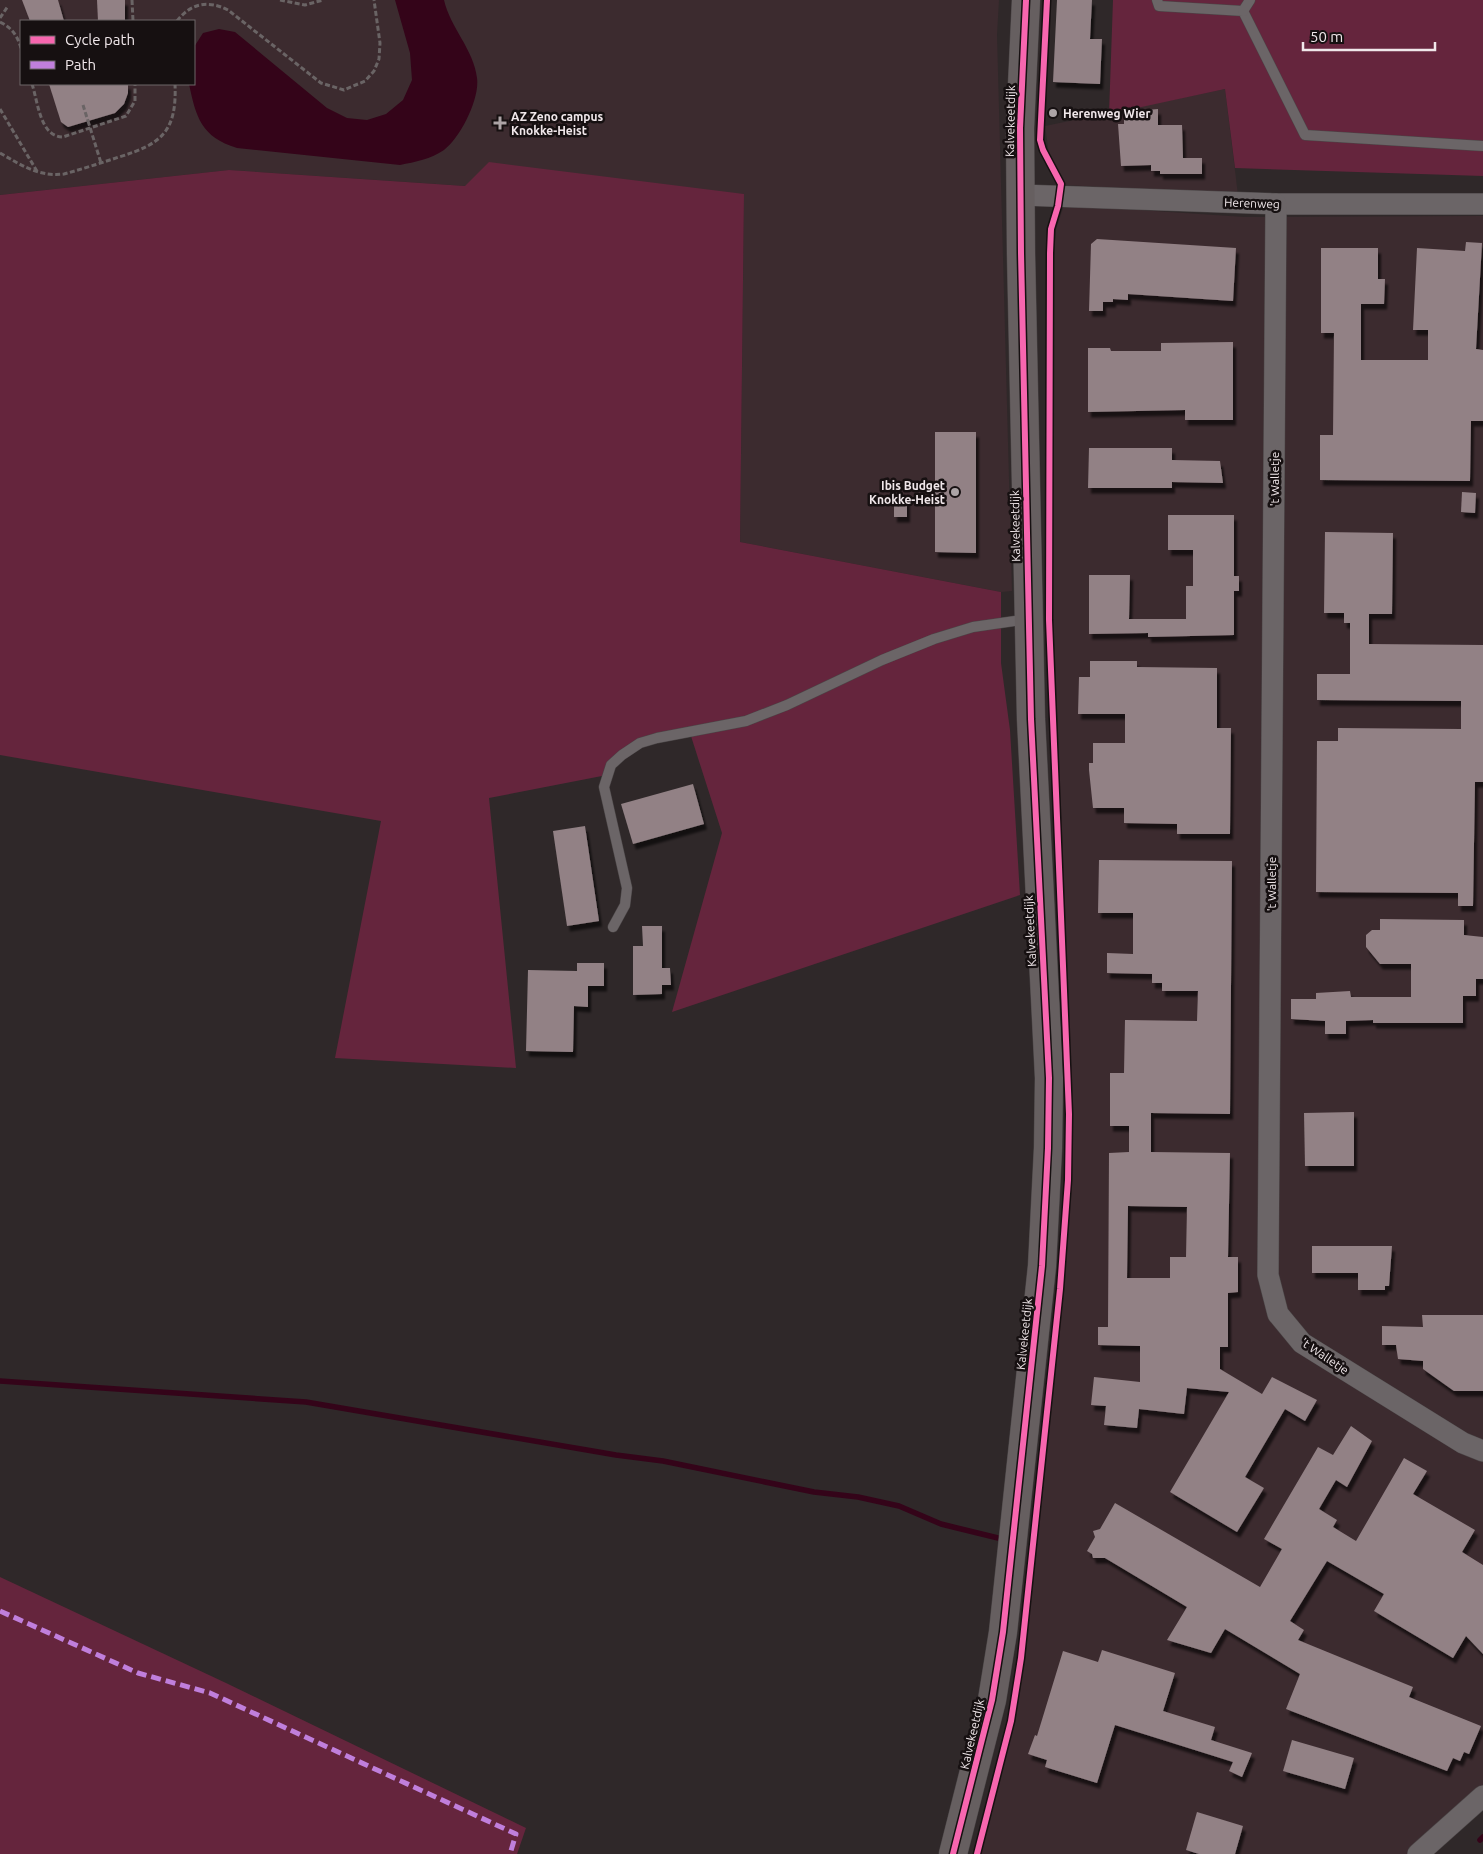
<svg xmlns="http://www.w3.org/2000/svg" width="1483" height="1854" font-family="Ubuntu,sans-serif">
	<defs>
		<filter id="shadow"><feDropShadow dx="3" dy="5.5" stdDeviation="1" flood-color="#0009"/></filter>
	</defs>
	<rect width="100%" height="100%" fill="#2f2829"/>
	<g fill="#3c2b2f" fill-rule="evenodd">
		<path d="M0,0H999L997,35L1012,591L1001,592L740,542L744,194L466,186L229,170L0,195ZM21,21H194V84H21Z"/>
		<polygon points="1225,89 1238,195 1065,185 1049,154 1045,126"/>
		<polygon points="1064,205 1244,217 1483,216 1483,1787 1409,1854 980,1854 1015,1721 1025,1658 1062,1290 1071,1180 1072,1139 1068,1006 1052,645 1054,255 1056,230"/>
	</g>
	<g fill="#65253d">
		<polygon points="1113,0 1483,0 1483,176 1235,168 1225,89 1109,114"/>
		<polygon points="489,162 744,194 740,542 1001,592 1001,663 1010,730 1020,895 672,1012 722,833 690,733 640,743 607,775 489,798 516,1068 335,1058 381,821 0,755 0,195 229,170 465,186"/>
		<polygon points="0,1577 226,1683 526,1828 517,1854 0,1854"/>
	</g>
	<path fill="#340419" d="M395,0H444C450,27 474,50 477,78C480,99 460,138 444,150C431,159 415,162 400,165L237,148C201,137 196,117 189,84H194V47L203,33L219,29L235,32L327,108L347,118L367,120L386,114L403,100L412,80L410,53Z"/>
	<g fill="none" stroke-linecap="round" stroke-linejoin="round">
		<g stroke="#340419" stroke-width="5.5">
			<polyline points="0,1381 306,1402 616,1455 663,1461 814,1492 858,1497 899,1506 941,1524 998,1538"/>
			<polyline points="1480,1840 1483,1837"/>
		</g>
	</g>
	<g fill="#928185" fill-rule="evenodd" filter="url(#shadow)">
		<polygon points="22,0 58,0 64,21 30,21"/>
		<polygon points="97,0 125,0 125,21 98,21"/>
		<polygon points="1057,0 1092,0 1090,39 1102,39 1100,84 1053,82"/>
		<polygon points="49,84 128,84 128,93 124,104 115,113 68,127 61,122"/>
		<polygon points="1158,109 1158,125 1182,125 1183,158 1202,158 1202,174 1160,174 1160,171 1151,171 1151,165 1121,166 1118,124 1124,124 1124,112"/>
		<polygon points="1097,239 1236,248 1233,301 1128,294 1128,300 1113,299 1113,302 1103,302 1103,311 1089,311 1091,244"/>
		<polygon points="1466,242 1482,243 1476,349 1483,350 1483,421 1471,421 1470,481 1320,480 1320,435 1333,435 1334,333 1321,333 1321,248 1378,248 1378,279 1385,279 1384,304 1361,304 1361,360 1428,360 1428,330 1413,330 1417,248 1465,251"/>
		<polygon points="1233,342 1233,420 1185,420 1185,410 1088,412 1088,348 1110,348 1111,351 1161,351 1161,343"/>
		<polygon points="935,432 976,432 976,553 935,552"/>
		<polygon points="1089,448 1172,448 1172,460 1220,461 1223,483 1172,482 1172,488 1088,488"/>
		<polygon points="1462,492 1476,493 1475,513 1461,512"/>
		<rect x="894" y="500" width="13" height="17"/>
		<polygon points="1168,515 1234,515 1234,576 1239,576 1239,591 1234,591 1234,635 1148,637 1148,633 1089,634 1089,575 1130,575 1129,619 1186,619 1186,586 1193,586 1193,550 1168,550"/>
		<polygon points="1325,532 1393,533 1392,614 1369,614 1369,644 1483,645 1483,782 1475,782 1473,906 1458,906 1458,893 1316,892 1317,741 1338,741 1338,728 1461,729 1461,701 1317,700 1317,674 1350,674 1350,623 1344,623 1344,613 1324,613"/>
		<polygon points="1090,661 1137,661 1137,667 1217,668 1217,728 1231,728 1230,834 1177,834 1177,824 1124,823 1124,808 1093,808 1089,770 1089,763 1093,763 1093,743 1125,743 1125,714 1078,714 1079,677 1090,677"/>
		<polygon points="693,784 704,824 633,844 621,804"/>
		<polygon points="585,826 599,921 567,926 553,831"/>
		<path d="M1099,860L1232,861L1230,1114L1151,1113V1152L1230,1153L1228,1257H1238V1292L1228,1293V1347H1220V1369L1262,1394L1272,1377L1317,1400L1305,1421L1285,1409L1245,1477L1264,1488L1237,1532L1170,1492L1229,1392L1187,1388L1184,1414L1139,1409L1137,1428L1104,1425L1106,1406L1091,1405L1094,1377L1140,1382V1346L1098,1345V1327H1108L1109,1153L1129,1152V1126H1110V1073H1124L1125,1020L1197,1021L1198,991H1162V983H1152V974L1107,973V953L1133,954V913H1098ZM1128,1206L1187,1207L1186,1257H1170V1278H1127Z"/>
		<polygon points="1380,919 1464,920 1464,935 1483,937 1483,979 1476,979 1476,996 1463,996 1463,1023 1373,1023 1373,1020 1346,1021 1346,1034 1325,1034 1325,1021 1291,1019 1291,999 1316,999 1316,993 1350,991 1351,997 1411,997 1411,964 1380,964 1366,947 1366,935 1372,930 1380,930"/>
		<polygon points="642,926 662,926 662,968 670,968 671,985 662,985 662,994 633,995 633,946 643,946"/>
		<polygon points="577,963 604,963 604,986 588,986 588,1007 574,1006 573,1052 526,1051 528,970 577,971"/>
		<polygon points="1354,1112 1354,1166 1305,1166 1304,1113"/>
		<polygon points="1312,1246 1392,1246 1389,1286 1385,1286 1385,1290 1358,1290 1358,1273 1312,1273"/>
		<polygon points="1422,1315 1483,1315 1483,1391 1454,1391 1423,1369 1423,1361 1398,1359 1396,1345 1382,1345 1382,1326 1423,1327"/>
		<polygon points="1351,1426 1372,1441 1347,1487 1336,1480 1319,1509 1337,1520 1333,1527 1356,1541 1404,1458 1427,1471 1413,1494 1475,1530 1462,1552 1483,1565 1483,1654 1466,1636 1453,1658 1374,1611 1384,1594 1327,1561 1290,1621 1304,1630 1298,1640 1413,1687 1409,1697 1481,1726 1469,1754 1464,1752 1460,1761 1453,1758 1447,1771 1286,1709 1300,1674 1225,1629 1211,1653 1167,1640 1187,1607 1105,1558 1093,1558 1092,1554 1087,1551 1095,1537 1093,1531 1100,1529 1115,1503 1260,1587 1282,1549 1264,1539 1318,1447 1333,1455"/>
		<polygon points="1102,1650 1175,1673 1163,1711 1215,1727 1211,1740 1252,1753 1242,1777 1229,1771 1233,1762 1115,1725 1097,1783 1045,1767 1047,1760 1028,1754 1035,1735 1037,1736 1063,1651 1098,1662"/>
		<polygon points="1292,1740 1354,1758 1345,1789 1283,1771"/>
		<polygon points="1197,1812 1243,1826 1235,1854 1199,1854 1186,1850"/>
	</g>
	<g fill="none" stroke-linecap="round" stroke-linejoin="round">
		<defs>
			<g id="lane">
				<polyline points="1157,0 1159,6 1243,11 1305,135 1483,146"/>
				<polyline points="1243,11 1250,0"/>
				<polyline points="613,927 625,905 627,888 604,787 611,765 622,755 640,743 657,738 746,721 787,705 882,660 934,639 973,627 1028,619"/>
			</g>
			<g id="street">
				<polyline points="1021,195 1276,204 1483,204"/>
				<polyline points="1276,204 1268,1275 1278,1314 1302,1343 1463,1443 1483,1451"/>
				<polyline points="1418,1854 1483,1796"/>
			</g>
			<polyline id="secondary" points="953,1854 992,1700 1003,1632 1042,1266 1048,1148 1049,1078 1031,719 1021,253 1020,128 1026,0"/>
		</defs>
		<use href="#lane" stroke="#4a4546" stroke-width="11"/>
		<use href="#street" stroke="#4a4546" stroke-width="22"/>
		<use href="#secondary" stroke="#4a4546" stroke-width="29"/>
		<g stroke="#6a6465" stroke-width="3" stroke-dasharray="5 2.5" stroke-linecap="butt">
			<polyline points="132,0 133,21"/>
			<polyline points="280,0 305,5 323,0"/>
			<polyline points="0,18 8,6"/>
			<path d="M177,21C191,3 208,0 228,10L321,83L344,90L365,81L374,71L379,59L380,43L374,0"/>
			<path d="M0,22C12,28 17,35 21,48"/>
			<path d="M32,84C38,102 40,137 63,137L126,116L135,101V84"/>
			<polyline points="83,105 88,121"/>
			<polyline points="0,109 38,173"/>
			<polyline points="97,150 101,163"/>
			<path d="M0,153C21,165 38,177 64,174C82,169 101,163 119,157C162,144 177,131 175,84"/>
		</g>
		<use href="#lane" stroke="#6b6567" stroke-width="10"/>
		<use href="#street" stroke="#6b6567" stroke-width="21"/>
		<use href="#secondary" stroke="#665f60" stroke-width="28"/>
		<polyline stroke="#6a6465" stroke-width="3" stroke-dasharray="5 2.5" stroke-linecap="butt" points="88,121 97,150"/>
		<polyline stroke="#c07fdc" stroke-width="5" stroke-dasharray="10 5" stroke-linecap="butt" points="0,1611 138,1673 210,1693 516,1834 510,1854"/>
		<defs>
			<g id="cycleway">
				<polyline points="953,1854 992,1700 1003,1632 1042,1266 1048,1148 1049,1078 1031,719 1021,253 1020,128 1026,0"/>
				<polyline points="977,1854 1011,1721 1021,1658 1060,1289 1068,1180 1069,1114 1049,620 1050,253 1051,229 1058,206 1061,184 1043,150 1040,140 1047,0"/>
			</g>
		</defs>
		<use href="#cycleway" stroke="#161011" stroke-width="9"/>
		<use href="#cycleway" stroke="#f766af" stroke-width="6"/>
	</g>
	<g fill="#aca4a6" stroke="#161011" stroke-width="2">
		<circle cx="1053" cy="113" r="5"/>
		<path d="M497.5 115.5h5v5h5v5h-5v5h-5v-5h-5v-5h5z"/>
		<circle cx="955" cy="492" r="5"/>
	</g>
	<g text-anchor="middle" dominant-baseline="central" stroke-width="5" stroke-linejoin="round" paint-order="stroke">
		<g font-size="12" font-weight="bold" fill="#f0e7ea" stroke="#161011" text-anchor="start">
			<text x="1063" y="113">Herenweg Wier</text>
			<text x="511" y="116">AZ Zeno campus<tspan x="511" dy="14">Knokke-Heist</tspan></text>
			<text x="945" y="485" text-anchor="end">Ibis Budget<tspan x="945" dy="14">Knokke-Heist</tspan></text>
		</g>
		<g font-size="12" fill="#f0e7ea" stroke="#161011">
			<text transform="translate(1010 121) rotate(-89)">Kalvekeetdijk</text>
			<text transform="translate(1252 203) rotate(2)">Herenweg</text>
			<text transform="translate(1274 479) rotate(-90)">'t Walletje</text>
			<text transform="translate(1015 526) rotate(-91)">Kalvekeetdijk</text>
			<text transform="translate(1271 884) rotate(-90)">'t Walletje</text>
			<text transform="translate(1030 931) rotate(-93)">Kalvekeetdijk</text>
			<text transform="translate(1024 1334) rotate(-84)">Kalvekeetdijk</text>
			<text transform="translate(1325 1356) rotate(34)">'t Walletje</text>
			<text transform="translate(972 1734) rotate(-77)">Kalvekeetdijk</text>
		</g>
	</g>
	<rect x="20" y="20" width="175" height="65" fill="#161011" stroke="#6d6668"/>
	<rect x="30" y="36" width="25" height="8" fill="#f766af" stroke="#6d6668"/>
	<text x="65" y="45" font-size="15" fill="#f0e7ea">Cycle path</text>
	<rect x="30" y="61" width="25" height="8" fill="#c07fdc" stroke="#6d6668"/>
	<text x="65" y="70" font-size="15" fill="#f0e7ea">Path</text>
	<path d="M1303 42v8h132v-8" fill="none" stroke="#f0e7ea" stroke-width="2.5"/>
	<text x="1310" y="42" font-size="15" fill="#f0e7ea" stroke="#161011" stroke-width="4" paint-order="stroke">50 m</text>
</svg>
